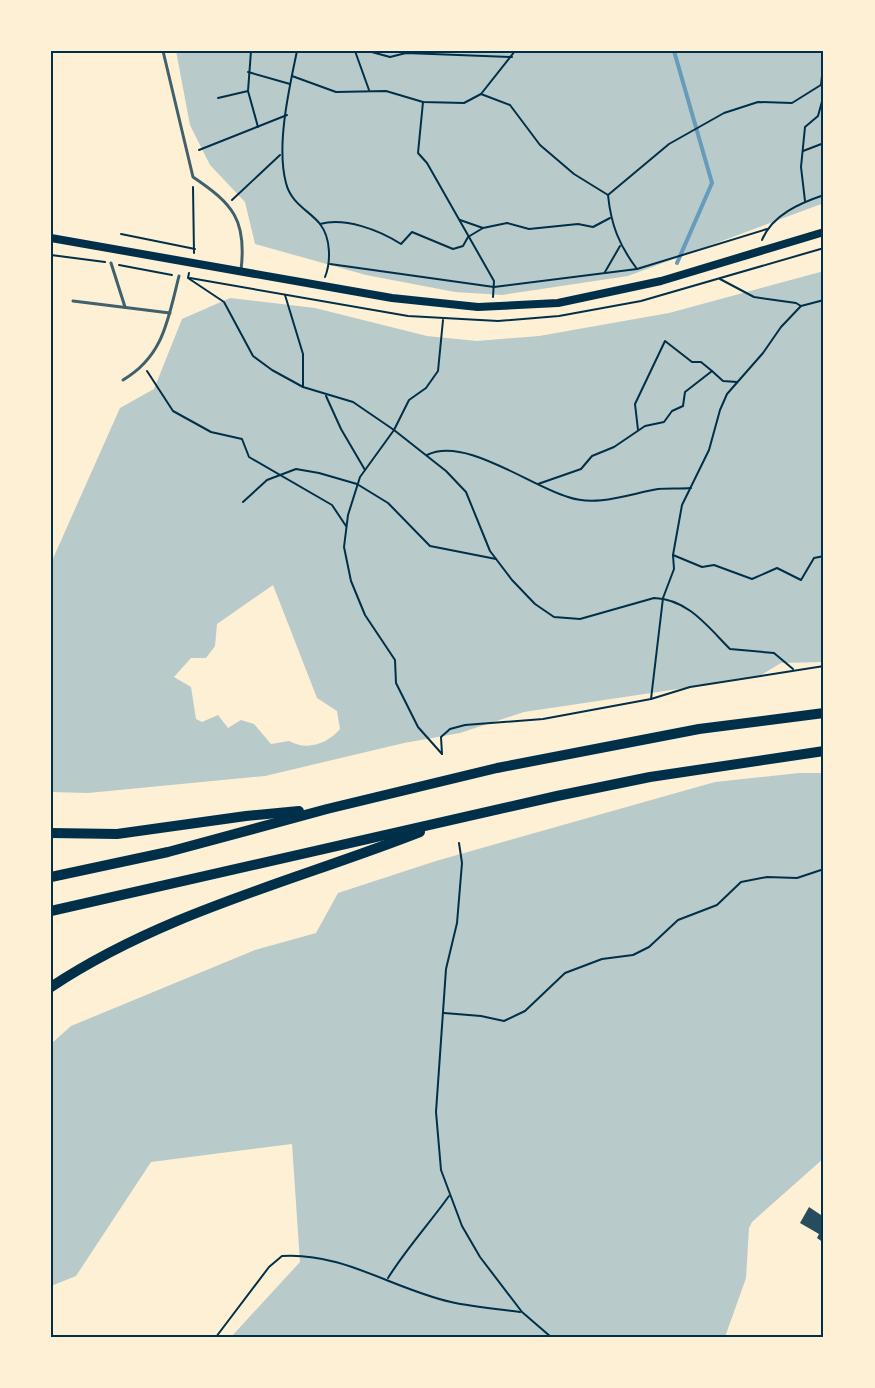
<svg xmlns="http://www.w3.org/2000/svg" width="875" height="1388" font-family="Raleway,sans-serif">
	<rect width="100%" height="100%" fill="#fdf0d5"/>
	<g fill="#b9caca" fill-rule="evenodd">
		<polygon points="176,51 824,51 824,203 628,276 502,295 455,292 366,275 255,244 245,202 210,165 190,125"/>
		<path d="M824,271V662L781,663L758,677L524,712L460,733L404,743L265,776L88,793L51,792V563L120,408L154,389L182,319L230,298L315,308L427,336L477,341L539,336L669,313ZM273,585L317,698L337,711L340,729C327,744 307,751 289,741L271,744L254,724L241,720L228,728L218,715L202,722L196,719L191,687L174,677L191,658H206L215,646L217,624Z"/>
		<polygon points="799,773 824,773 824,1158 752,1222 749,1228 746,1278 725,1337 231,1337 300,1262 292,1144 151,1162 76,1276 51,1286 51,1044 71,1026 255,950 316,933 338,893 436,861 715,782"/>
	</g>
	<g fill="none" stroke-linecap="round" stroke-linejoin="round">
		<polyline stroke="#669bbc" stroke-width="4" points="674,51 712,183 677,263"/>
	</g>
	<polygon fill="#264d5e" points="809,1207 824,1217 824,1243 817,1238 819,1234 800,1223"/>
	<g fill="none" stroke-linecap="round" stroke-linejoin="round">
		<g stroke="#003049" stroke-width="2">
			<polyline points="251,51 248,91 258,127"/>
			<path d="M297,51C289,89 276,146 286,183C291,204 310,211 320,224C331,238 331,262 325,277"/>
			<polyline points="355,51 369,90"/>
			<polyline points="368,51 390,57 406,53 512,57"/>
			<polyline points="248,72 290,84"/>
			<polyline points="292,76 336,92 386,91 423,102 464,103 481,94 515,51"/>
			<polyline points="821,85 824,57"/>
			<path d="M481,94L510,105L540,145L574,174L608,195C611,225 619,245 637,269"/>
			<polyline points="218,98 248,91"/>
			<polyline points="423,102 418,153 427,163 494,281 493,297"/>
			<polyline points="199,150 287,115"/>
			<polyline points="803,151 824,143"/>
			<polyline points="193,187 194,253"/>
			<polyline points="608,195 669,144 724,113 758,102 792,103 824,83"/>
			<polyline points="232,200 280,155"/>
			<polyline points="805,201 801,167 805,127 818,116 824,94"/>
			<polyline points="460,220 483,228"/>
			<path d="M320,224C345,217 379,230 401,244L412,232L453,249L463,246L468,237L483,228L507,223L529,229L578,224L593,227L610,218"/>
			<polyline points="121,234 195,249"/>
			<path d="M762,240C772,215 800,203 824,195"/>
			<polyline points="51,255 105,262"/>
			<polyline points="330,264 494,287 637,269 767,229"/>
			<polyline points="119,265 172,275"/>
			<polyline points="605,272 620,246"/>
			<path d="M189,273L188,278L224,302L253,356L272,370L303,387L353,402L394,430L446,471L466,492L490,551L512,580L535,604L554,617L580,619L654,598C688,599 708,627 730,649L774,653L793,669"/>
			<polyline points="190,278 408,316 498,321 559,316 641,301 824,248"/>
			<polyline points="720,279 754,297 796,303 801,306"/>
			<polyline points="285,295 303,354 303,387"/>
			<polyline points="147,371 173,411 211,432 242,439 249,457 332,505 346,526"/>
			<polyline points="326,396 341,429 365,470"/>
			<polyline points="638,430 635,404 665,341 692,362 701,362 712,371"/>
			<path d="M427,455C465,436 530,486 568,497C597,507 629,494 658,489C669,488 680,489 691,488"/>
			<polyline points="538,484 581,469 592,456 614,447 645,426 664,422 672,411 683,406 685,392 712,371 723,381 737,382"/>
			<polyline points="243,502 267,480 296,469 319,473 357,484 388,503 430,546 496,559"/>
			<polyline points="673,555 702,567 714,565 752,579 777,568 801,580 814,558 824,556"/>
			<polyline points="651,699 663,598 674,569 673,555 682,505 709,450 720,410 727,394 763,353 781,327 801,306 824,300"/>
			<polyline points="442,754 418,727 396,683 395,660 365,615 351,581 344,547 348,515 360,477 394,430 409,400 426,388 438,371 443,320"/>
			<polyline points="442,754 441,737 450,729 465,725 543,719 651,699 690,687 824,666"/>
			<polyline points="459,843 462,863 457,923 446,969 436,1112 441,1170 462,1226 480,1257 522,1312 551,1337"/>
			<polyline points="444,1013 481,1016 504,1021 525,1011 565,973 602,959 633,955 649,947 678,920 717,905 741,882 767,877 797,878 824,869"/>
			<path d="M388,1278C406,1249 429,1224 449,1196"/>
			<path d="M216,1337L269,1267L282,1256C343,1252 393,1289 451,1302C473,1307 497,1309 520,1312"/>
		</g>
		<g stroke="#3f606c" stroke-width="3">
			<path d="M163,51L193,177C233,204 247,220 241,270"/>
			<polyline points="111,263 125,307"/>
			<polyline points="73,301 170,313"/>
			<path d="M123,380C164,356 168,319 179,276"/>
		</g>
		<polyline stroke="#003049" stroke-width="8" points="51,238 392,298 478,307 558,303 661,281 824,232"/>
		<g stroke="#003049" stroke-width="10">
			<polyline points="51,833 117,834 246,816 299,811"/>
			<polyline points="51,877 168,852 327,809 497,768 699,729 824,713"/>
			<polyline points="51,911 557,796 650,777 824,751"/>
			<path d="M51,987C164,912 295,881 420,832"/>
		</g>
	</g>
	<rect width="875" height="1388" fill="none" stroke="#fdf0d5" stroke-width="105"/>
	<rect x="52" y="52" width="770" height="1284" fill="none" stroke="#003049" stroke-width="2"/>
</svg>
